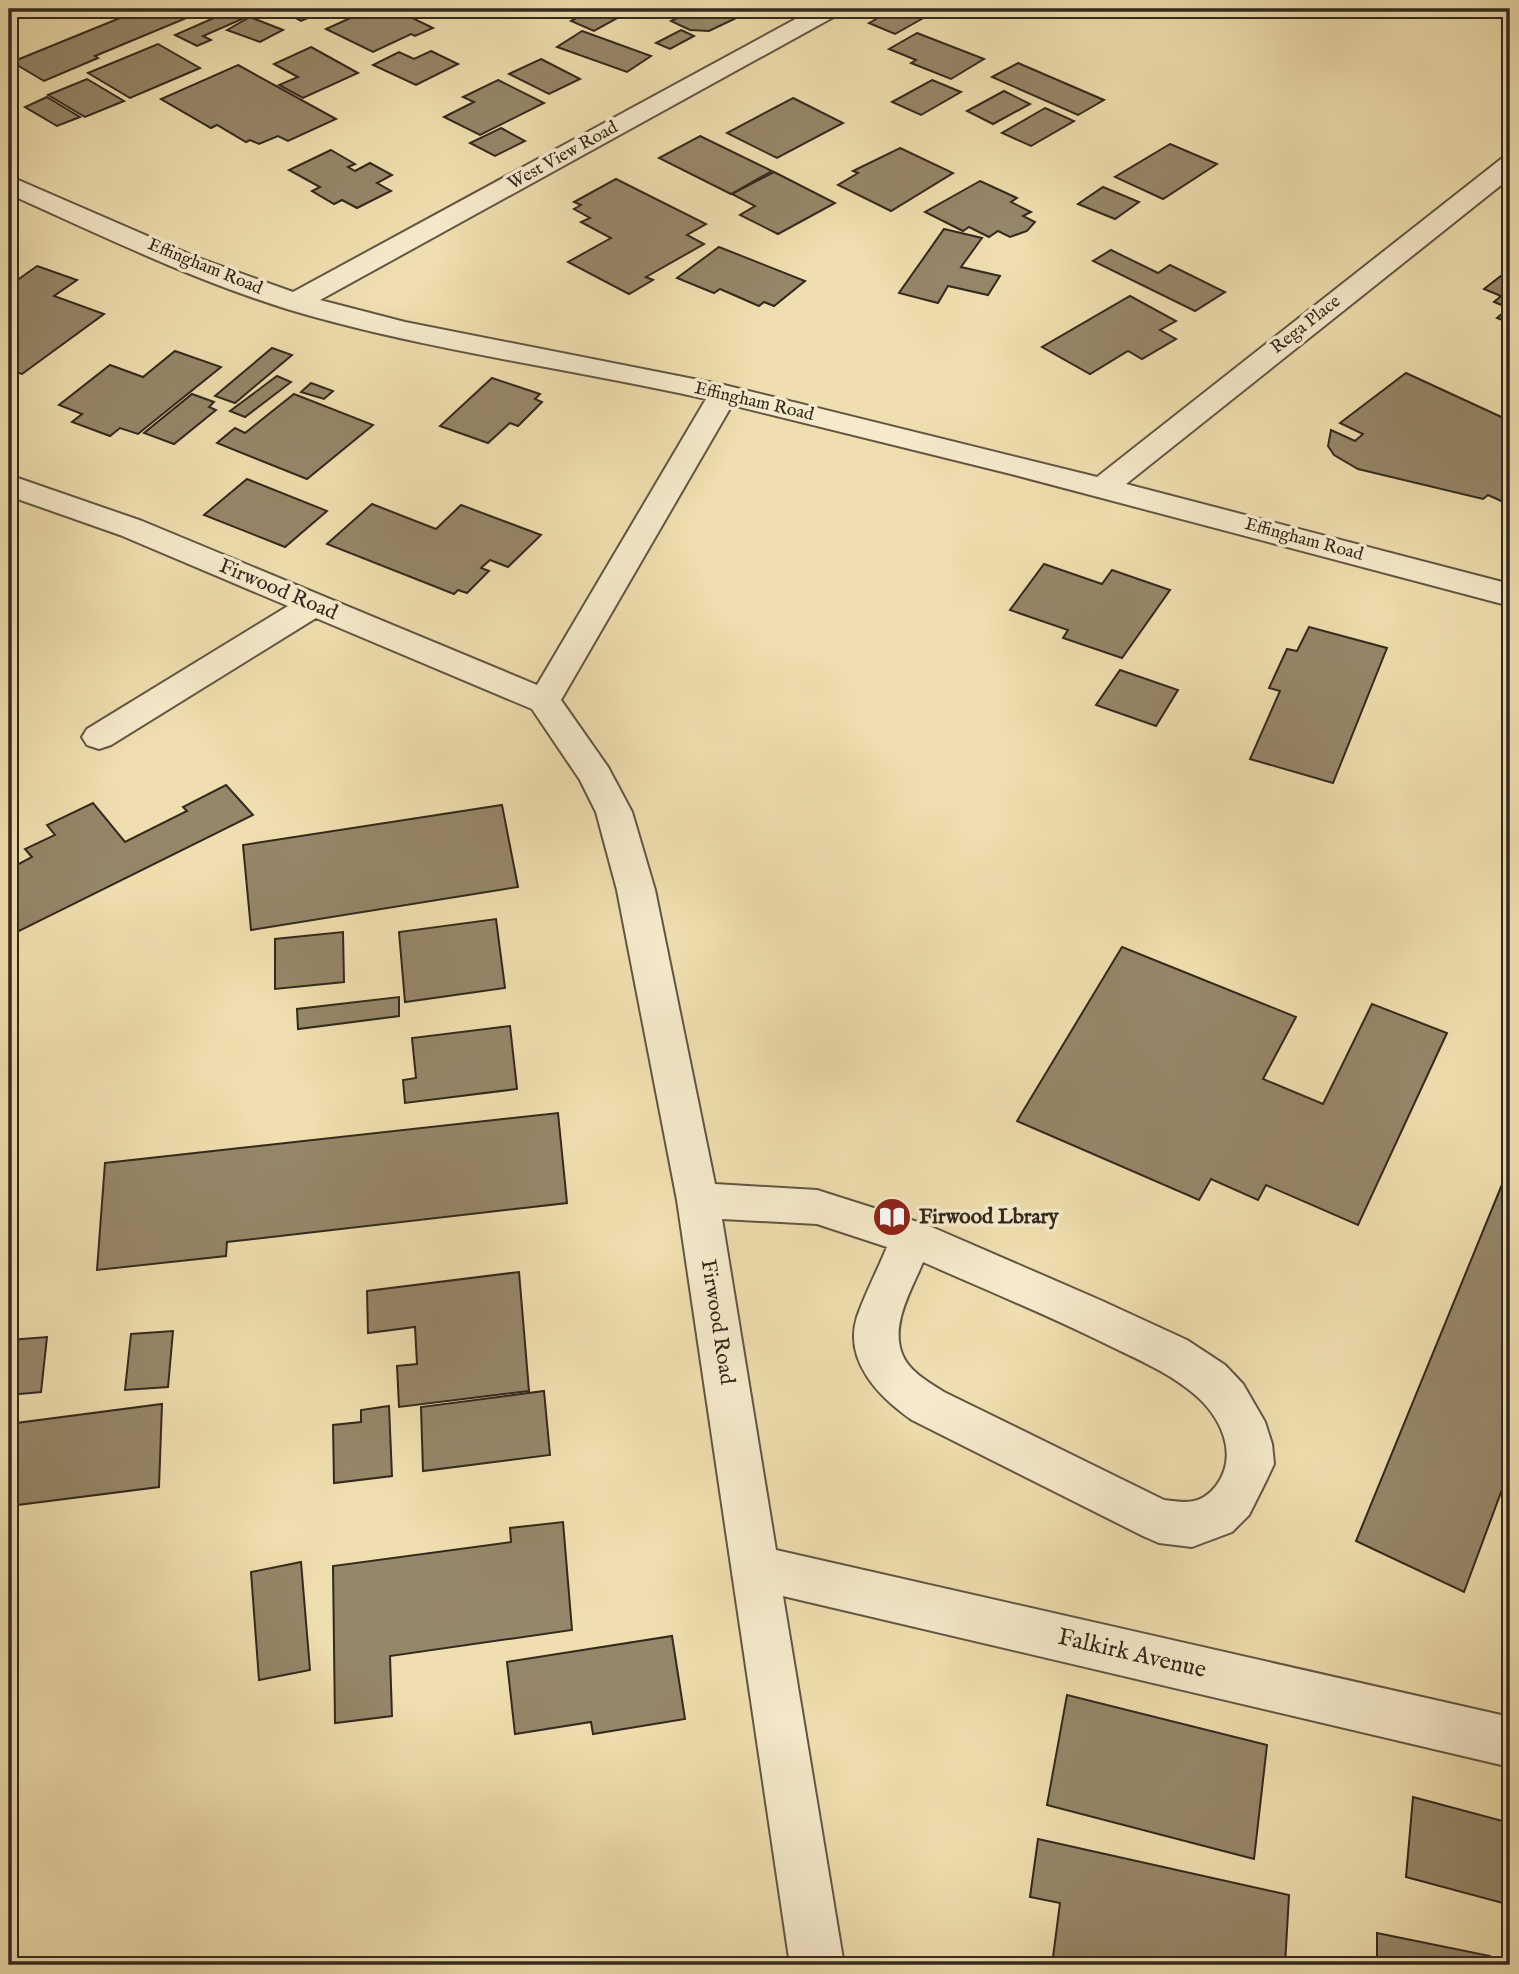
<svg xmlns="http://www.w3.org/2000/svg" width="1519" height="1974" font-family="'IM FELL English',serif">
	<rect width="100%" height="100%" fill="#efdeaf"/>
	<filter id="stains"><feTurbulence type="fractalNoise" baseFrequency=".00286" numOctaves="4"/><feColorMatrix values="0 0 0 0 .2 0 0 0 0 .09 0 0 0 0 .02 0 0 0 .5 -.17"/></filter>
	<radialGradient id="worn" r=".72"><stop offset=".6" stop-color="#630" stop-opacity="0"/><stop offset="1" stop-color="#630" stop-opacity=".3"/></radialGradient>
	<g fill="#958769" stroke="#33291d" stroke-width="2">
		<polygon points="142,9 195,9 201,12 95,56 98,58 44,81 12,62"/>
		<polygon points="234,9 249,16 203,36 211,40 197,46 175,35"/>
		<polygon points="279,9 329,9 301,21"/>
		<polygon points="370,9 394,9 433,28 415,36 411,34 373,52 326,29"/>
		<polygon points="594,9 629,9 632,10 594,31 571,21"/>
		<polygon points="673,9 755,9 709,31 690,30 671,21 680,17 670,13 675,10"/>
		<polygon points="894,9 908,9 927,16 895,34 869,23"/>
		<polygon points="250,17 283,30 260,42 227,30"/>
		<polygon points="681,30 694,36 670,49 656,43"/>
		<polygon points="582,31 651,56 627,72 557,47"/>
		<polygon points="917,33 984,59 951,79 911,63 916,60 889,49"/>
		<polygon points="158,44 200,68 130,98 88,73"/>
		<polygon points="311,47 358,73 303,98 279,85 298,77 274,64"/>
		<polygon points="431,51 458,64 416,85 373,65 399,52 414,59"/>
		<polygon points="541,59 580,79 549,94 509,74"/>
		<polygon points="1018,63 1104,100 1078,115 992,77"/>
		<polygon points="238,65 336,119 288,141 278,136 259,144 250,140 246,142 217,125 211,128 161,99"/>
		<polygon points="87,79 124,101 85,117 48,95"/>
		<polygon points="498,80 544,103 480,135 444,117 474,102 463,97"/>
		<polygon points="932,80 961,92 921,115 892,102"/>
		<polygon points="1004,91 1030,104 993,124 967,111"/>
		<polygon points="47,97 80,117 57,126 25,107"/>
		<polygon points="793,98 843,123 777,158 727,133"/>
		<polygon points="1045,108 1074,121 1031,146 1002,133"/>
		<polygon points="501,128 525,141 495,156 470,143"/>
		<polygon points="700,136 772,171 731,194 659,158"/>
		<polygon points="1170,144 1217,164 1163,199 1115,177"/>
		<polygon points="900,148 953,173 891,211 838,185 858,173 853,171"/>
		<polygon points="331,150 355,164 348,167 355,171 370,163 392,175 377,183 391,191 357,208 342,200 334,204 312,191 320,187 289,170"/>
		<polygon points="774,172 835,203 778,234 740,215 755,206 732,194"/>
		<polygon points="616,179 706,224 687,235 704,244 646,277 653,280 629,294 568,262 611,238 581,222 590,218 574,209 581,205 574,202"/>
		<polygon points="980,181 1017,198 1011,202 1031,212 1023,216 1035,222 1027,231 1010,237 998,231 989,237 969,227 963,231 925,212"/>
		<polygon points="1103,187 1139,202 1115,219 1078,204"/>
		<polygon points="944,229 982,238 961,267 1000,276 988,295 948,286 938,303 899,293"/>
		<polygon points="719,247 805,281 774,306 764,302 759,306 720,289 714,293 677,278"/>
		<polygon points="1111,250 1158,273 1170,265 1225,292 1195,311 1093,261"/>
		<polygon points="37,266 77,280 54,296 104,314 22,374 9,370 9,286"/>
		<polygon points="1506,272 1510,274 1510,323 1497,318 1509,308 1494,302 1501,296 1484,289"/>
		<polygon points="1130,296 1176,321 1160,330 1176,339 1142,359 1128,351 1090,374 1042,347"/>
		<polygon points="272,348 292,355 235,403 215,396"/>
		<polygon points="175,351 221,367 138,434 120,428 110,436 72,422 82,414 59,405 110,365 143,377"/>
		<polygon points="1406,373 1510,421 1510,505 1488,495 1483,499 1358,469 1334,455 1328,446 1331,430 1355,441 1363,434 1340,423"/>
		<polygon points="277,376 291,382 245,417 230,411"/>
		<polygon points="492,378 540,394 535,399 542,402 518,426 510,423 488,443 440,426"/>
		<polygon points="311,383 333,391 324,399 301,392"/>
		<polygon points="192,394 214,402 209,407 216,410 174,444 144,433"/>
		<polygon points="294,394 373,425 307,479 217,443 235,428 245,433"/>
		<polygon points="247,479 327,511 285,547 204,515"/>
		<polygon points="372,504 436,529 461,505 541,535 508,567 490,560 481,568 489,571 467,593 458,590 454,594 327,544"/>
		<polygon points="1044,564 1102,584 1112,570 1170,590 1122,658 1063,638 1068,630 1010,610"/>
		<polygon points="1309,627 1387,648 1333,783 1250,759 1280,691 1269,688 1287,649 1297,651"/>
		<polygon points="1120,670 1178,690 1156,726 1096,705"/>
		<polygon points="226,785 253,815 9,936 9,869 32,857 25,849 55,835 47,825 93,803 125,842 187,811 183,807"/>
		<polygon points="502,805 518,887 251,930 243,845"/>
		<polygon points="496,919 505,988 405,1002 399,932"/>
		<polygon points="343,932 344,982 275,989 275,939"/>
		<polygon points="1122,947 1296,1017 1263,1079 1323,1104 1372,1004 1447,1033 1358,1225 1266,1185 1258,1200 1211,1179 1199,1200 1017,1121"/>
		<polygon points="399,997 399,1016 298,1029 297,1009"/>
		<polygon points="510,1026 517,1089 405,1103 403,1080 416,1078 412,1038"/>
		<polygon points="558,1113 567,1203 227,1242 226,1256 97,1270 105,1163"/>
		<polygon points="1510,1165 1510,1468 1464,1592 1356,1541"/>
		<polygon points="519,1272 529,1391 399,1407 397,1366 417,1364 415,1327 368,1333 367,1291"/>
		<polygon points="173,1331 168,1387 125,1390 131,1334"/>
		<polygon points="47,1337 41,1392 9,1395 9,1340"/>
		<polygon points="544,1391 550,1455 423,1471 421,1407"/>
		<polygon points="162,1404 159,1487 9,1506 9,1424"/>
		<polygon points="389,1406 392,1476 334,1483 333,1425 361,1422 361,1410"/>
		<polygon points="563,1522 572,1630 390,1656 392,1716 335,1723 333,1566 511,1542 510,1528"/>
		<polygon points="301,1562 310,1670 259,1680 251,1572"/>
		<polygon points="672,1636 685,1719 593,1734 591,1722 515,1734 507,1662"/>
		<polygon points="1067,1695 1267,1745 1254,1859 1047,1805"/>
		<polygon points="1413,1797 1510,1823 1510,1905 1406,1877"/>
		<polygon points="1038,1839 1289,1895 1285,1965 1052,1965 1060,1903 1030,1897"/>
		<polygon points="1377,1933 1490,1956 1490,1965 1377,1965"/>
	</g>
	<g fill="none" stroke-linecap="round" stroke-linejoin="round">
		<defs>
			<g id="minor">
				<polygon points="9,9 23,9 19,14 9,17"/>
				<path d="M814,9H843L839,14L320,300L405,322L724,385L1097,477L1501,159L1510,157V178L1126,484L1510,584V606L1011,474L732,405L561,700L608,767L632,812L655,890L715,1184L817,1190L927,1225L1100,1300L1187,1340L1225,1365L1243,1384L1265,1422L1272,1444L1274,1464L1267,1479L1249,1515L1232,1532L1192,1547L1159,1543L1143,1536L912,1420C880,1398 843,1361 857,1317C865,1294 877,1271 887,1247L817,1224L722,1219L776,1550L1510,1717V1767L783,1596L844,1965H790L677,1200L617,890L596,812L580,780L532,709L316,618L111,745L99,749L87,745L82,737L87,729L288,606L120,535L9,496V475L142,521L537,685L706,399C567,368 424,350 287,309C191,279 100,235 9,194V176L198,258L293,292ZM923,1262C984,1289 1045,1314 1104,1343C1134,1358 1167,1371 1193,1393C1220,1415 1240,1454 1216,1486C1201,1505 1186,1503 1164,1500L944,1392C930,1383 910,1372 903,1356C889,1326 912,1289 923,1262Z"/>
			</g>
		</defs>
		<use href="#minor" stroke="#625642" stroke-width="4"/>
		<use href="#minor" fill="#f5eacb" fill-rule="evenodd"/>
	</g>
	<defs>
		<symbol id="library-disc" viewBox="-11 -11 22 22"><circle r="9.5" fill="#8f2418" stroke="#f5eacb"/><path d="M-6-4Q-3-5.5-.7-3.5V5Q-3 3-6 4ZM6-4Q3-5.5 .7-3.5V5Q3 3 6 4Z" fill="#fff"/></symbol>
	</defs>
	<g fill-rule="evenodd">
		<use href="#library-disc" x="870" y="1195" width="44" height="44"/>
	</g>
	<g text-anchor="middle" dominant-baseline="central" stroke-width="7" stroke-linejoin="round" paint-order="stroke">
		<g font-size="18" fill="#33291d" stroke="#f5eacb">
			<text transform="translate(563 156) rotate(-29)">West View Road</text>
			<text transform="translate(205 267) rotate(22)">Effingham Road</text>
			<text transform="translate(1306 325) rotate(-38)">Rega Place</text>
			<text transform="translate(754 402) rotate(13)">Effingham Road</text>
			<text transform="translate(1304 540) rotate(15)">Effingham Road</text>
		</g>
		<g font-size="21" fill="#33291d" stroke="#f5eacb">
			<text transform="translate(278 590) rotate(23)">Firwood Road</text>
			<text transform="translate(717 1322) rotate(81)">Firwood Road</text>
		</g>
		<g font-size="21" font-weight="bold" fill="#33291d" stroke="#f5eacb" text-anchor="start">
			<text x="919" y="1217">Firwood Lbrary</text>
		</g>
		<g font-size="24" fill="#33291d" stroke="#f5eacb">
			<text transform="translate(1132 1654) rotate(13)">Falkirk Avenue</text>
		</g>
	</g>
	<rect width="1519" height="1974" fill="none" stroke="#efdeaf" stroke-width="35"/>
	<rect x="10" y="10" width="1498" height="1953" fill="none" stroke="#33291d" stroke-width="3.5"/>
	<rect x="18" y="18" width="1484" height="1939" fill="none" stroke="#33291d" stroke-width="2"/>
	<rect width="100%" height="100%" filter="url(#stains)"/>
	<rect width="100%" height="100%" fill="url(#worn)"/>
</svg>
